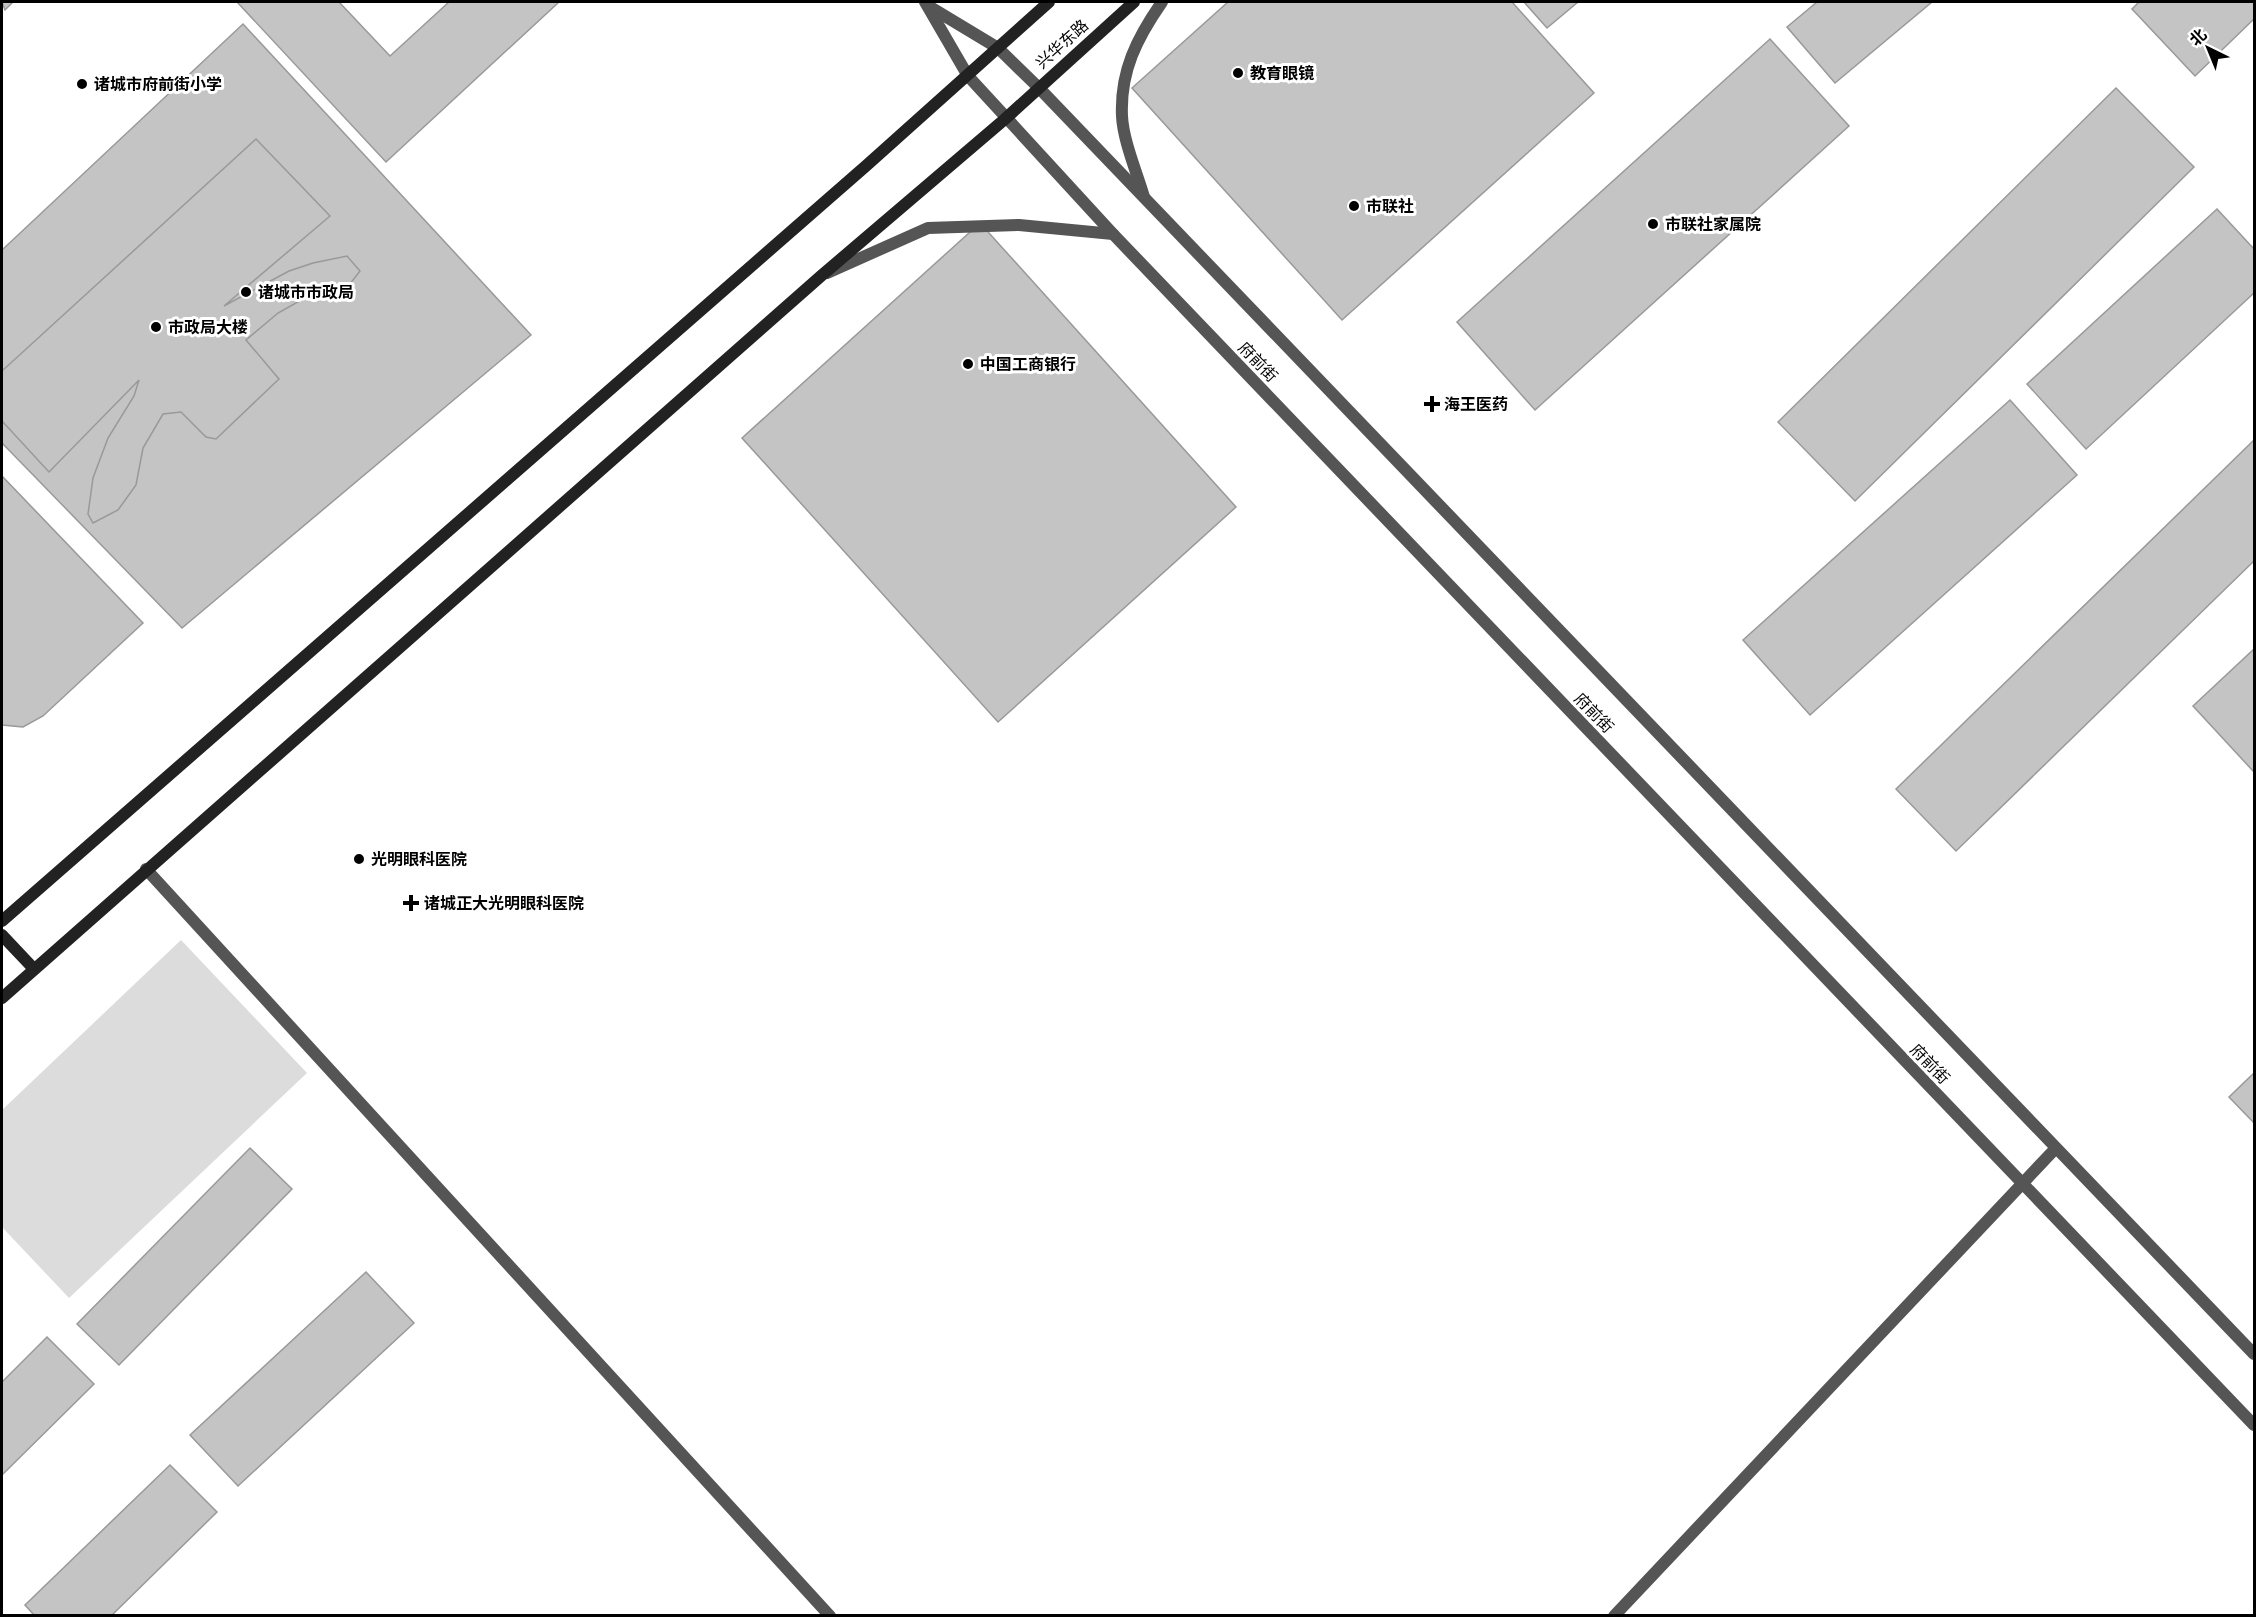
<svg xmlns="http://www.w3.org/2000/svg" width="2256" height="1617" font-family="Rubik,'Noto Sans SC',sans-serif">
	<rect width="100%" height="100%" fill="#fff"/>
	<polygon fill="#dcdcdc" points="181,940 307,1073 69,1298 2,1227 2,1110"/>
	<g fill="#c4c4c4" stroke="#999" stroke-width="1.5">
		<polygon points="2,2 13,2 5,10"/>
		<polygon points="237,2 339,2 390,56 449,2 559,2 386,162"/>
		<polygon points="1228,2 1512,2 1594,93 1342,320 1132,88"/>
		<polygon points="1524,2 1578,2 1547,28"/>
		<polygon points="1817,2 1932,2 1835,83 1787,27"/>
		<polygon points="2139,2 2254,2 2254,19 2195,76 2132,9"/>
		<polygon points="243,24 531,335 182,628 2,443 2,250"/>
		<polygon points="1770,39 1849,126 1535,410 1457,322"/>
		<polygon points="2116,88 2194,167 1855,501 1778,422"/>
		<polygon points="256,139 330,216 224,306 289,271 313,263 347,256 360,271 343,293 310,295 278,313 246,340 279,379 216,439 206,437 181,412 163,414 143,448 136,485 118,510 93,523 88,514 93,478 108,438 134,396 139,380 49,472 2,421 2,371"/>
		<polygon points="2217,209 2254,249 2254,293 2086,449 2027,384"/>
		<polygon points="980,223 1236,507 998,722 742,438"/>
		<polygon points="2010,400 2077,475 1810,715 1743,640"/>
		<polygon points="2254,440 2254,561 1956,851 1896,789"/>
		<polygon points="2,476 143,623 43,716 23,727 2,725"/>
		<polygon points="2254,649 2254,772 2193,706"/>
		<polygon points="2254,1073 2254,1123 2229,1097"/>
		<polygon points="250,1148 292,1189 119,1365 77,1324"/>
		<polygon points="366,1272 414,1323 238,1486 190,1435"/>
		<polygon points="47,1337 94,1384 2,1475 2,1382"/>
		<polygon points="170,1465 217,1512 111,1616 35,1616 25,1605"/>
	</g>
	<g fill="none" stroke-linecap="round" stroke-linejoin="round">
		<g stroke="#555" stroke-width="12">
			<polyline points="146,869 830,1616"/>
			<polyline points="1614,1616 2055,1149"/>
		</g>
		<g stroke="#555" stroke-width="12">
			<polyline points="925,2 968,76 1113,234 2254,1425"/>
			<polyline points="930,7 998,48 1039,88 2254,1354"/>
			<path d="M1144,197C1137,173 1123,140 1122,116C1120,71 1137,38 1162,2"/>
			<polyline points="827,273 928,228 1019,225 1113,234"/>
		</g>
		<g stroke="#222" stroke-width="12">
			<polyline points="2,921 867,165 1049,2"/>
			<polyline points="2,935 34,969"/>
			<polyline points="2,998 821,276 1005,119 1134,2"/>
		</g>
	</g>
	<g fill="#000" stroke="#fff" stroke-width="2">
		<circle cx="1238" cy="73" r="6"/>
		<circle cx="82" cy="84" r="6"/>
		<circle cx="1354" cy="206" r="6"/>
		<circle cx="1653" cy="224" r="6"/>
		<circle cx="246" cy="292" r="6"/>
		<circle cx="156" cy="327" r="6"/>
		<circle cx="968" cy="364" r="6"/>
		<path d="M1429 395h6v6h6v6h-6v6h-6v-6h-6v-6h6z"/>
		<circle cx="359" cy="859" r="6"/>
		<path d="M408 894h6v6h6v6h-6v6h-6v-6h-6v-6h6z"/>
	</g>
	<g text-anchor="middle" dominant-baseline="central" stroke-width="6" stroke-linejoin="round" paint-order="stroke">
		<g font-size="16" fill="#000" stroke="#fff">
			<text transform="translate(1062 44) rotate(-42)">兴华东路</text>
			<text transform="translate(1258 362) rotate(46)">府前街</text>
			<text transform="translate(1594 713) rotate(46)">府前街</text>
			<text transform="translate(1930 1064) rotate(46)">府前街</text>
		</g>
		<g font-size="16" font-weight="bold" fill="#000" stroke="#fff" text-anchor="start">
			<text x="1250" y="73">教育眼镜</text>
			<text x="94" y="84">诸城市府前街小学</text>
			<text x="1366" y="206">市联社</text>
			<text x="1665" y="224">市联社家属院</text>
			<text x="258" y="292">诸城市市政局</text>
			<text x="168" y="327">市政局大楼</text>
			<text x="980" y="364">中国工商银行</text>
			<text x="1444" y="404">海王医药</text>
			<text x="371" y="859">光明眼科医院</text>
			<text x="424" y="903">诸城正大光明眼科医院</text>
		</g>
	</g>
	<rect width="2256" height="1617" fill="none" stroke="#000000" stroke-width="6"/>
	<g transform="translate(2208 48) rotate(317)" stroke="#ffffff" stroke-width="4.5" paint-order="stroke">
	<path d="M0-4.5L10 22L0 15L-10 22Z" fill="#000000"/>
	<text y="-9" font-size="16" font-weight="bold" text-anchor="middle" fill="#000000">北</text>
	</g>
</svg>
